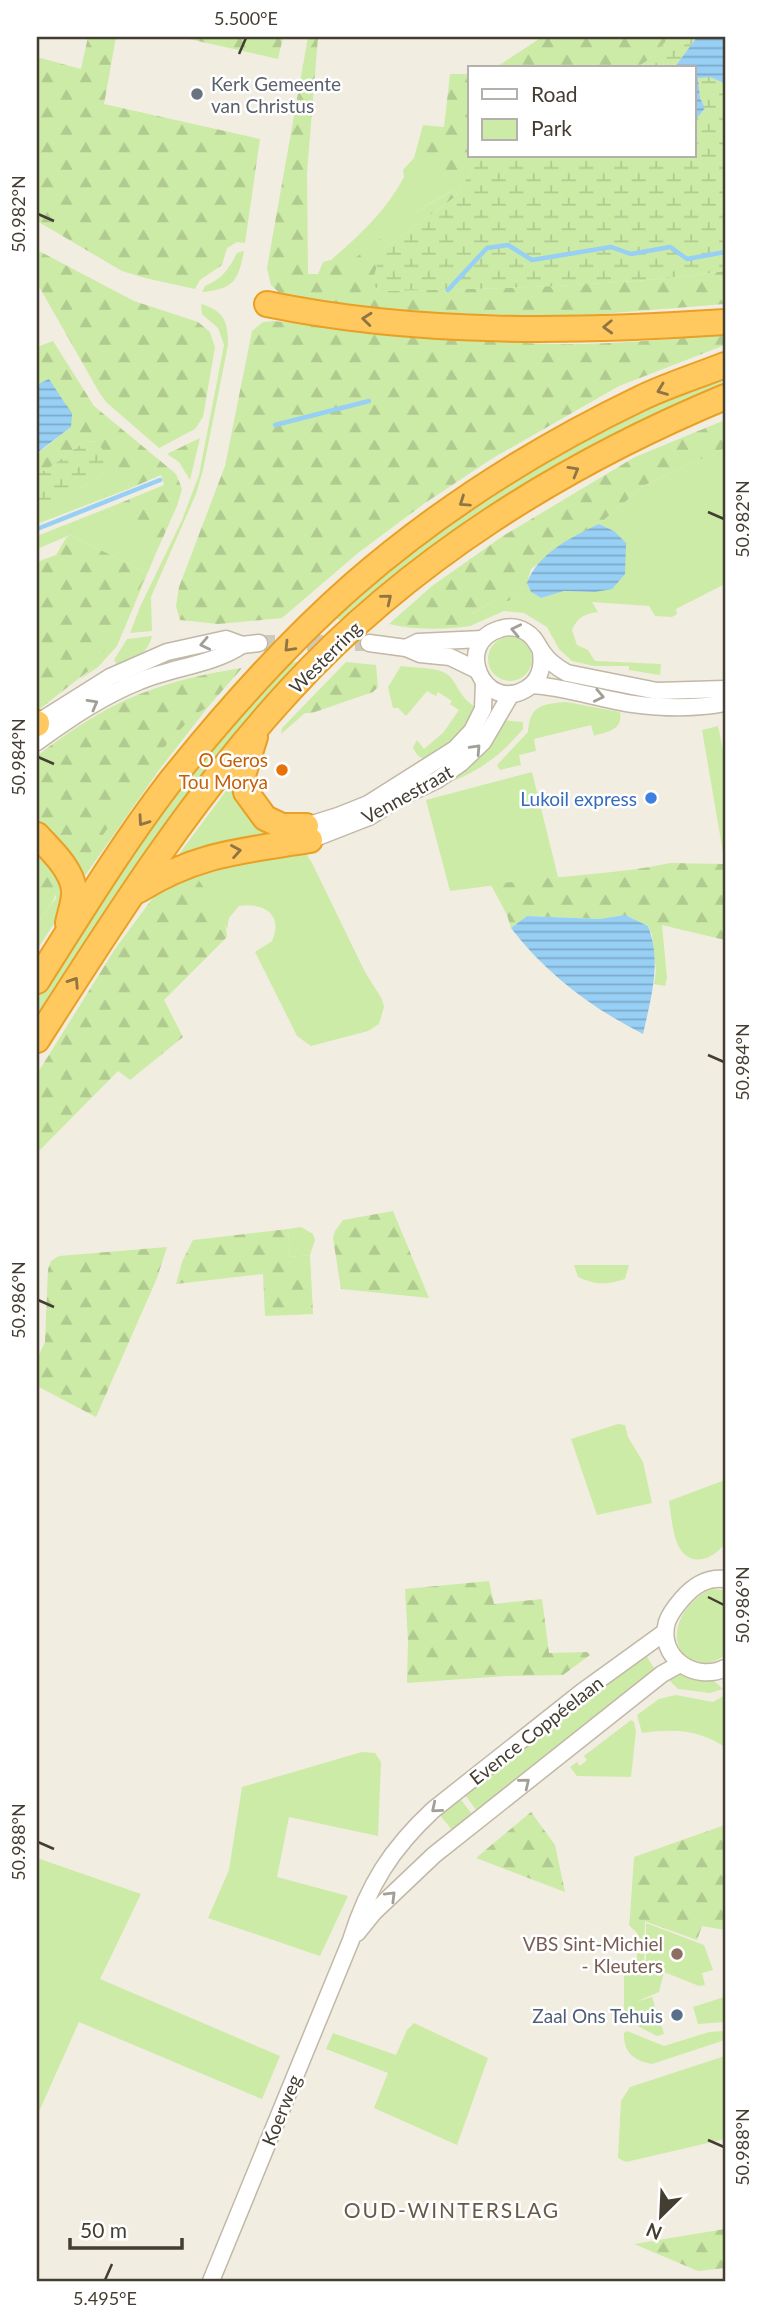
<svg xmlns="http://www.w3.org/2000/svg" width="762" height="2318" font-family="Lato,sans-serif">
	<defs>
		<pattern id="forest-firs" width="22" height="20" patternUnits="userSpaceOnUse" patternTransform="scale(1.75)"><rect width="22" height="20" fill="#cceba6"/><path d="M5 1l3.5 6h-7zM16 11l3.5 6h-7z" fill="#b0ca8f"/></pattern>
		<pattern id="wetland-marsh" width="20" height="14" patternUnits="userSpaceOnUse" patternTransform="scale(1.75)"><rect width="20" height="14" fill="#cceba6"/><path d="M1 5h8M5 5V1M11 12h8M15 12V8" fill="none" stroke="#b0ca8f"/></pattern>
		<pattern id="water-rules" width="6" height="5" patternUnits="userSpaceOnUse" patternTransform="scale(1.75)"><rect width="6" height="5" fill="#97cff5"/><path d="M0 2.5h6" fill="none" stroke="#7da9c7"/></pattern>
	</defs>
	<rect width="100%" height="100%" fill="#f2ede1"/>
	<g fill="#cceba6">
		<path d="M414,158L453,190L412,214L345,267L331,260C360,235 386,211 404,177L403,170Z"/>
		<path d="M244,251C238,281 234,289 202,292L205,286C222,279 229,269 237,253Z"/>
		<path d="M201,304C224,311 228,321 228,345L203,470L196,494L151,597L152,631L130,633L140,607L182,520L199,475L224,345L218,328L202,314Z"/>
		<path d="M725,374V384L632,425L563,460L508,494L381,587L345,620L330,618C401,561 471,501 550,455C606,424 666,400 725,374Z"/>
		<path d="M725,448V584L676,609L677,614L672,617L655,616L649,606L592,602L598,612C584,614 578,617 572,630L577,645L588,650L595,661L661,664L660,675L629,670V666H594L572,661L559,649L547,627L524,613L504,611L470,626V615L494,601H509L527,583L531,592L541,598L564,591L595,592L614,531L599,524L645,485Z"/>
		<polygon points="114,467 131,488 37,524 37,506 83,487"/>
		<polygon points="108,508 122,517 156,553 117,646 98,667 79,680 91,669 147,573 70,535 37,549 37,536"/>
		<path d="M152,636C147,655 134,660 117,665L114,660L127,639Z"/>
		<circle cx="510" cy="659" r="22"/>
		<path d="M305,661C259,711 214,761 172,815C123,879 80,950 37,1019V999L110,884L187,778L286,663Z"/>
		<path d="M401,666C414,668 434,667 445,673C458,680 457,698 479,709L456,741L425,759C418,757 416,754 413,747L417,740L424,749L443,733L459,710L450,704L452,701L438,692L436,696L427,691L406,716L398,708H393L388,687Z"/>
		<path d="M566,702L620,712C623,730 609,731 594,736L591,725L534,739L536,751L519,755L521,765L500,770L497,765L528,732C530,705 542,704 566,702Z"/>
		<polygon points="208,707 159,770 82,880 37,824 37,818 54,833 80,865 167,744 194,715"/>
		<path d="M501,720L523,722V729C493,764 470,776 427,791Z"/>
		<polygon points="718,726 725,759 725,864 702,730"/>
		<polygon points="532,772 558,877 450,891 426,800"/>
		<polygon points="235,779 287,835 176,858"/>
		<path d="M300,851L306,853L312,863L365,972L382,999L384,1007L379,1024L368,1031L311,1046L297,1036L255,952L272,941C284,914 263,902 239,906L229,918L227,929L194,873Z"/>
		<polygon points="54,870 64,880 64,908 37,950 37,924 56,898"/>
		<polygon points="662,925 667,978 665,986 654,984 656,971 652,935"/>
		<polygon points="301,1227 313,1234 315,1240 310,1255 290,1257 288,1229"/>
		<path d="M574,1265H629L625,1279C607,1285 595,1285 578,1277Z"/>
		<polygon points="618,1424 625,1425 628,1437 643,1462 652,1503 597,1515 571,1439"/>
		<path d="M725,1480V1543C711,1563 685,1568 676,1540C672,1528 671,1514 669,1501Z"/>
		<path d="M711,1589L725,1590V1655C692,1680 658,1643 689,1606C696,1598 702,1593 711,1589Z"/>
		<polygon points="646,1655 655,1670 479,1814 463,1792"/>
		<polygon points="677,1674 714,1681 723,1689 710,1693 678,1689 666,1677"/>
		<path d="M676,1695L713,1702L725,1695V1747C697,1729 674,1729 642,1733L637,1715L659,1699Z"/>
		<polygon points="631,1720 634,1722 636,1731 631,1777 577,1776 570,1767 577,1762 580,1766 587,1760 584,1756"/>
		<polygon points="362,1752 375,1753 381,1762 378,1836 289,1817 277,1877 348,1896 320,1956 208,1918 229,1870 242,1787"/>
		<polygon points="458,1796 475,1818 453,1831 439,1814"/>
		<polygon points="37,1858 141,1894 100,1979 280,2056 262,2099 79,2022 37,2116"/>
		<polygon points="630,1916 645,1921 644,1965 638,1972 646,1964 646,1923 704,1945 713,1970 702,1973 705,1985 699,1986 664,1972 659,1992 636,2002 652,1997 664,2034 657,2036 624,2019 624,1975 637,1958 637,1933 629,1925"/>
		<polygon points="724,1997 725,2022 698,2024 693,2007"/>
		<polygon points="414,2023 488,2058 457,2145 374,2108 388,2073 326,2049 333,2033 396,2055 407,2030"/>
		<path d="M627,2031L664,2046L709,2032L725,2031V2040L652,2064C634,2061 623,2052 624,2033Z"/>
		<polygon points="725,2056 725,2139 626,2162 618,2158 621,2101 630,2087"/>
	</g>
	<g fill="url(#forest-firs)">
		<polygon points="88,37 116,37 104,104 260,139 245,243 237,242 227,248 222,265 200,280 195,289 145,278 122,271 37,221 37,57 81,69"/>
		<polygon points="180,37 283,37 278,59"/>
		<path d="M308,37H318L307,173L308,274H318L323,262L331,260L345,266L412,214L452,191L414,158L423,125L444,127L450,74H470V156H481L455,197L381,251L387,291C499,288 613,287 725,271V304L563,317L398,311L284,297L271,285L267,268Z"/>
		<polygon points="542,37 670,37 647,61 636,68 495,68"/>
		<polygon points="37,250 134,301 198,322 210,332 215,347 203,417 195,429 159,448 106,402 99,392 37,283"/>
		<path d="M273,321C365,330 457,341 550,344C608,345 667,340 725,334V345L619,386L493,458L425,503L358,553L282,618L218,624L180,620L176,606L179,587L225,466L252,331L263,322Z"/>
		<polygon points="53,341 94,406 176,474 182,489 177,506 156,553 122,517 108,508 164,485 161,475 131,488 109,461 96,441 84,442 45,471 37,471 37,454 71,427 40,383 37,388 37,347"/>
		<path d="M725,420V448L645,485L599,524L587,530L531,569L527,583L509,601H494L471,614L470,626C442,630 417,630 389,624L432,586L503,536L635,457Z"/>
		<polygon points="200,438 190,480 179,462 167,454"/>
		<polygon points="70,535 147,573 121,628 91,669 37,711 37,562 56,555 66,538"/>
		<polygon points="346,662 376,665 378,687 373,692 312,713 305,713 281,734 282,728"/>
		<path d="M242,668L208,707L194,715L167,744L81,866L54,833L37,818V756C107,702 154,682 242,668Z"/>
		<path d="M37,850C67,884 62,890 37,924Z"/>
		<path d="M670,863L725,864V940L662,925L652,935L648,926L625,915L599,919L527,916L511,928L507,915L491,885C550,875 611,876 670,863Z"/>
		<path d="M194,873C204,889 228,919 227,937L164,1000L183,1037L130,1080L118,1071L37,1153V1074L115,949L155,895L175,880Z"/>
		<polygon points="393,1211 429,1298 341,1289 333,1238 335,1231 343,1220"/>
		<polygon points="288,1229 290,1257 310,1255 313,1314 265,1316 263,1274 176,1284 182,1262 193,1240"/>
		<polygon points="167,1247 157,1278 96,1417 37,1386 37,1359 45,1342 48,1269 51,1261 59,1256"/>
		<polygon points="489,1581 494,1604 542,1599 549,1653 587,1652 590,1655 563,1675 505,1676 407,1683 408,1641 405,1589"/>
		<polygon points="531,1812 555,1845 565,1892 476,1858"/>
		<polygon points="725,1825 725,1930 702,1926 697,1940 630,1916 634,1857"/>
		<polygon points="725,2229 725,2268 698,2271 634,2244"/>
	</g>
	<g fill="url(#wetland-marsh)">
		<polygon points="670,37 697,37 674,68 636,68 647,61"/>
		<path d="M698,77H710L724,83L725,77V271C613,287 499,288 387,291L371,286L381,251L455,197L481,156H694V122L705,108L700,98Z"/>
		<polygon points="97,441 114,467 83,487 37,508 37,471 45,471 84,442"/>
	</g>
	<g fill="url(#water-rules)">
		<polygon points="697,37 725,37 725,77 724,83 710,77 698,78 700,98 705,108 694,122 694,68 674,68"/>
		<polygon points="49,379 72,414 71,427 37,453 37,388 40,383"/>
		<path d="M599,524L614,531L626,543L625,574L612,589L595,592L564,591L541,598L531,592L527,583C537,554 573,536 599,524Z"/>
		<path d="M625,915L648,926C662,962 651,998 643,1034C592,1008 546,974 511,928L527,916L599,919Z"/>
	</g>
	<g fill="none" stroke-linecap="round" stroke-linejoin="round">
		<g stroke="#97cff5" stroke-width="4.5">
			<polyline points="448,290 487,248 508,245 532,260 611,247 631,254 670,247 687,259 725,252"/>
			<polyline points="275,425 369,401"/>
			<polyline points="37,529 160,480"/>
		</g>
		<polyline stroke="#cfcabe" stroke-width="16" stroke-dasharray="16 8" stroke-linecap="butt" points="259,643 369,643"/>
		<defs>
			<g id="minor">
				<polyline points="369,643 406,648 420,654 450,657 477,670"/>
				<polyline points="406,648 418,642 483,639"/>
				<path d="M541,652C543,667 540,681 526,689C484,714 452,643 500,629C509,626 518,627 526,632C535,637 537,645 543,653C549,662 558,668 567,673L657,691L725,689"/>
				<path d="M532,685C566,687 599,699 633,704C663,708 695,709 725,703"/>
				<polyline points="37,723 110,677 167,652 226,639 242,645 259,643"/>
				<path d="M37,742C69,719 102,696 140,681C173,667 212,665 242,645"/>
				<polyline points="306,826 338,816 368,804 455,749 472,731 483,709 484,682"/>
				<polyline points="310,840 369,817 399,798 437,780 461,763 483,742 511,694"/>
				<path d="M725,1579C707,1577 694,1585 682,1599C676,1606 670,1613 667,1622C657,1657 695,1683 725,1668"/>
				<polyline points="357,1933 374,1912 434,1855 662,1674 680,1664"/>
				<path d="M211,2281L351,1940C368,1886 391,1849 433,1810L582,1692L665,1632"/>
			</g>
			<g id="highway">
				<path d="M267,304C416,335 574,332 725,322"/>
				<polyline points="37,724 37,723"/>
				<polyline points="255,737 243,775 246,792 265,818 282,826 306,826"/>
				<path d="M37,835C50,849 72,869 74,890C75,900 70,913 68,923"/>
				<path d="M139,890C198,853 243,851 310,840"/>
				<path d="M37,981C79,915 121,846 169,783C225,713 286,644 353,585C439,510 539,447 641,398C668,385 697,376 725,365"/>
				<path d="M37,1040C115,918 192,796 290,690C409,560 564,464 725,397"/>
			</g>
		</defs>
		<use href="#minor" stroke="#c1b8a6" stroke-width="19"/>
		<use href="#highway" stroke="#e9a025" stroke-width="28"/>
		<use href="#minor" stroke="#fff" stroke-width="16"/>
		<use href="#highway" stroke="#ffc960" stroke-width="24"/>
	</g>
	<defs><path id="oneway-chevron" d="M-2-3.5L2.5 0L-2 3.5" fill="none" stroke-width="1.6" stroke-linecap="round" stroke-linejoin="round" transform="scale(1.75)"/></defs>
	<g stroke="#8f7544">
		<use href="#oneway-chevron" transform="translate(367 319) rotate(-174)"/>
		<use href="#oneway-chevron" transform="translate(608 327) rotate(178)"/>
		<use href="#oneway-chevron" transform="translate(662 390) rotate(159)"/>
		<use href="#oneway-chevron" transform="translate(574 471) rotate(-30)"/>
		<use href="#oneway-chevron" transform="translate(464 502) rotate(146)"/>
		<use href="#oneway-chevron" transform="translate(387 599) rotate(-39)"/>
		<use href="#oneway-chevron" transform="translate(289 647) rotate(134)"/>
		<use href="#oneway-chevron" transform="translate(143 821) rotate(125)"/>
		<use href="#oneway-chevron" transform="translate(236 851) rotate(-10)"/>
		<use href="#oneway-chevron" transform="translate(74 982) rotate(-57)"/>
	</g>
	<g stroke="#a29e98">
		<use href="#oneway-chevron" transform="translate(516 630) rotate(-168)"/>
		<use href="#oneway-chevron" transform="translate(205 644) rotate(168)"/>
		<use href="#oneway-chevron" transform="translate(599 696) rotate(12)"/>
		<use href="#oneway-chevron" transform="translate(93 704) rotate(-29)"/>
		<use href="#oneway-chevron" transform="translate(476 749) rotate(-47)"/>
		<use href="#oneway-chevron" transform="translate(525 1783) rotate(-39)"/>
		<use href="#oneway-chevron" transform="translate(436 1808) rotate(140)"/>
		<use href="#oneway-chevron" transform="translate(391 1896) rotate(-45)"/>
	</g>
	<path fill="none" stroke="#443d32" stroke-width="2.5" d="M239,54L246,38M38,214L54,221M708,512L724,519M38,757L54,764M708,1055L724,1062M38,1300L54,1307M708,1597L724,1605M38,1842L54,1849M708,2140L724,2147M105,2280L112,2264"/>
	<circle fill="#6b7280" stroke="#fff" stroke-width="2.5" cx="197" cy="94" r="7"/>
	<circle fill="#e8710a" stroke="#fff" stroke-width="2.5" cx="282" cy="770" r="7"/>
	<circle fill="#3f7fe0" stroke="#fff" stroke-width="2.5" cx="651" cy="798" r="7"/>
	<circle fill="#8d6e63" stroke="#fff" stroke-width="2.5" cx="677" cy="1954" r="7"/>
	<circle fill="#5c6f8a" stroke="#fff" stroke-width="2.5" cx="677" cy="2015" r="7"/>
	<g text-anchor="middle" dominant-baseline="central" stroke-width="5" stroke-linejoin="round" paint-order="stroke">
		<g font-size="19" fill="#5b616d" stroke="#fff" text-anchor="start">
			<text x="211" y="83">Kerk Gemeente<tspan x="211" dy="22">van Christus</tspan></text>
		</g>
		<g font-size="19" fill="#443d32" stroke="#fff">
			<text transform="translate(325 657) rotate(-45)">Westerring</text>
			<text transform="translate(407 794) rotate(-29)">Vennestraat</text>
			<text transform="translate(536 1730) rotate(-38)">Evence Coppéelaan</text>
			<text transform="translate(281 2110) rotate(-68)">Koerweg</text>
		</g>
		<g font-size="19" fill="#c56008" stroke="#fff" text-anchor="end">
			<text x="268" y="759">O Geros<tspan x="268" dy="22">Tou Morya</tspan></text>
		</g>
		<g font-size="19" fill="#366cbe" stroke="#fff" text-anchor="end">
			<text x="637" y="798">Lukoil express</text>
		</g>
		<g font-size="19" fill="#785e54" stroke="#fff" text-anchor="end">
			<text x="663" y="1943">VBS Sint-Michiel<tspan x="663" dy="22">- Kleuters</tspan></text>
		</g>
		<g font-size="19" fill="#4e5e75" stroke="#fff" text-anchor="end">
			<text x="663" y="2015">Zaal Ons Tehuis</text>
		</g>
		<g font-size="21" letter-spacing="2" fill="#675b48" stroke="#fff">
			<text x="452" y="2209">OUD-WINTERSLAG</text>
		</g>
	</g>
	<rect width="762" height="2318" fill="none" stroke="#ffffff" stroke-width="77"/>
	<rect x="468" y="66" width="228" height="91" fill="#ffffff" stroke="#b4b1ad" stroke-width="2"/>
	<rect x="482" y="89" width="35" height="10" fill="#ffffff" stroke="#b4b1ad" stroke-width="2"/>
	<text x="531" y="102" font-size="21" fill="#443d32">Road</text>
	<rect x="482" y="119" width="35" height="21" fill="#cceba6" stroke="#b4b1ad" stroke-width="2"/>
	<text x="531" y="136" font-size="21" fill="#443d32">Park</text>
	<g transform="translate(661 2216) rotate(204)" stroke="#ffffff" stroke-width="5" paint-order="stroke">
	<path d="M0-5L12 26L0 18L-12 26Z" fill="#443d32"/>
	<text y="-10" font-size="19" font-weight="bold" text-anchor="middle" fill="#443d32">N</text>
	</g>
	<path d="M70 2238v10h112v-10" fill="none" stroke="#443d32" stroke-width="3.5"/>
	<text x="80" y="2238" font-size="21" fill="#443d32" stroke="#ffffff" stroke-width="5" paint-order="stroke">50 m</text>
	<rect x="38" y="38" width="686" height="2242" fill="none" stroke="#443d32" stroke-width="2.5"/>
	<g font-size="18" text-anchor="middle" fill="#443d32">
		<text x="246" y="25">5.500°E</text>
		<text transform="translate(19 214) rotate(-90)" y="6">50.982°N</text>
		<text transform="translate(743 519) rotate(-90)" y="6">50.982°N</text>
		<text transform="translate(19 757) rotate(-90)" y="6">50.984°N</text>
		<text transform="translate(743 1062) rotate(-90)" y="6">50.984°N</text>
		<text transform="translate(19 1300) rotate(-90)" y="6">50.986°N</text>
		<text transform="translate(743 1605) rotate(-90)" y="6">50.986°N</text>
		<text transform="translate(19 1842) rotate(-90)" y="6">50.988°N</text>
		<text transform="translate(743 2147) rotate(-90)" y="6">50.988°N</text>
		<text x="105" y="2305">5.495°E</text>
	</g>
</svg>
